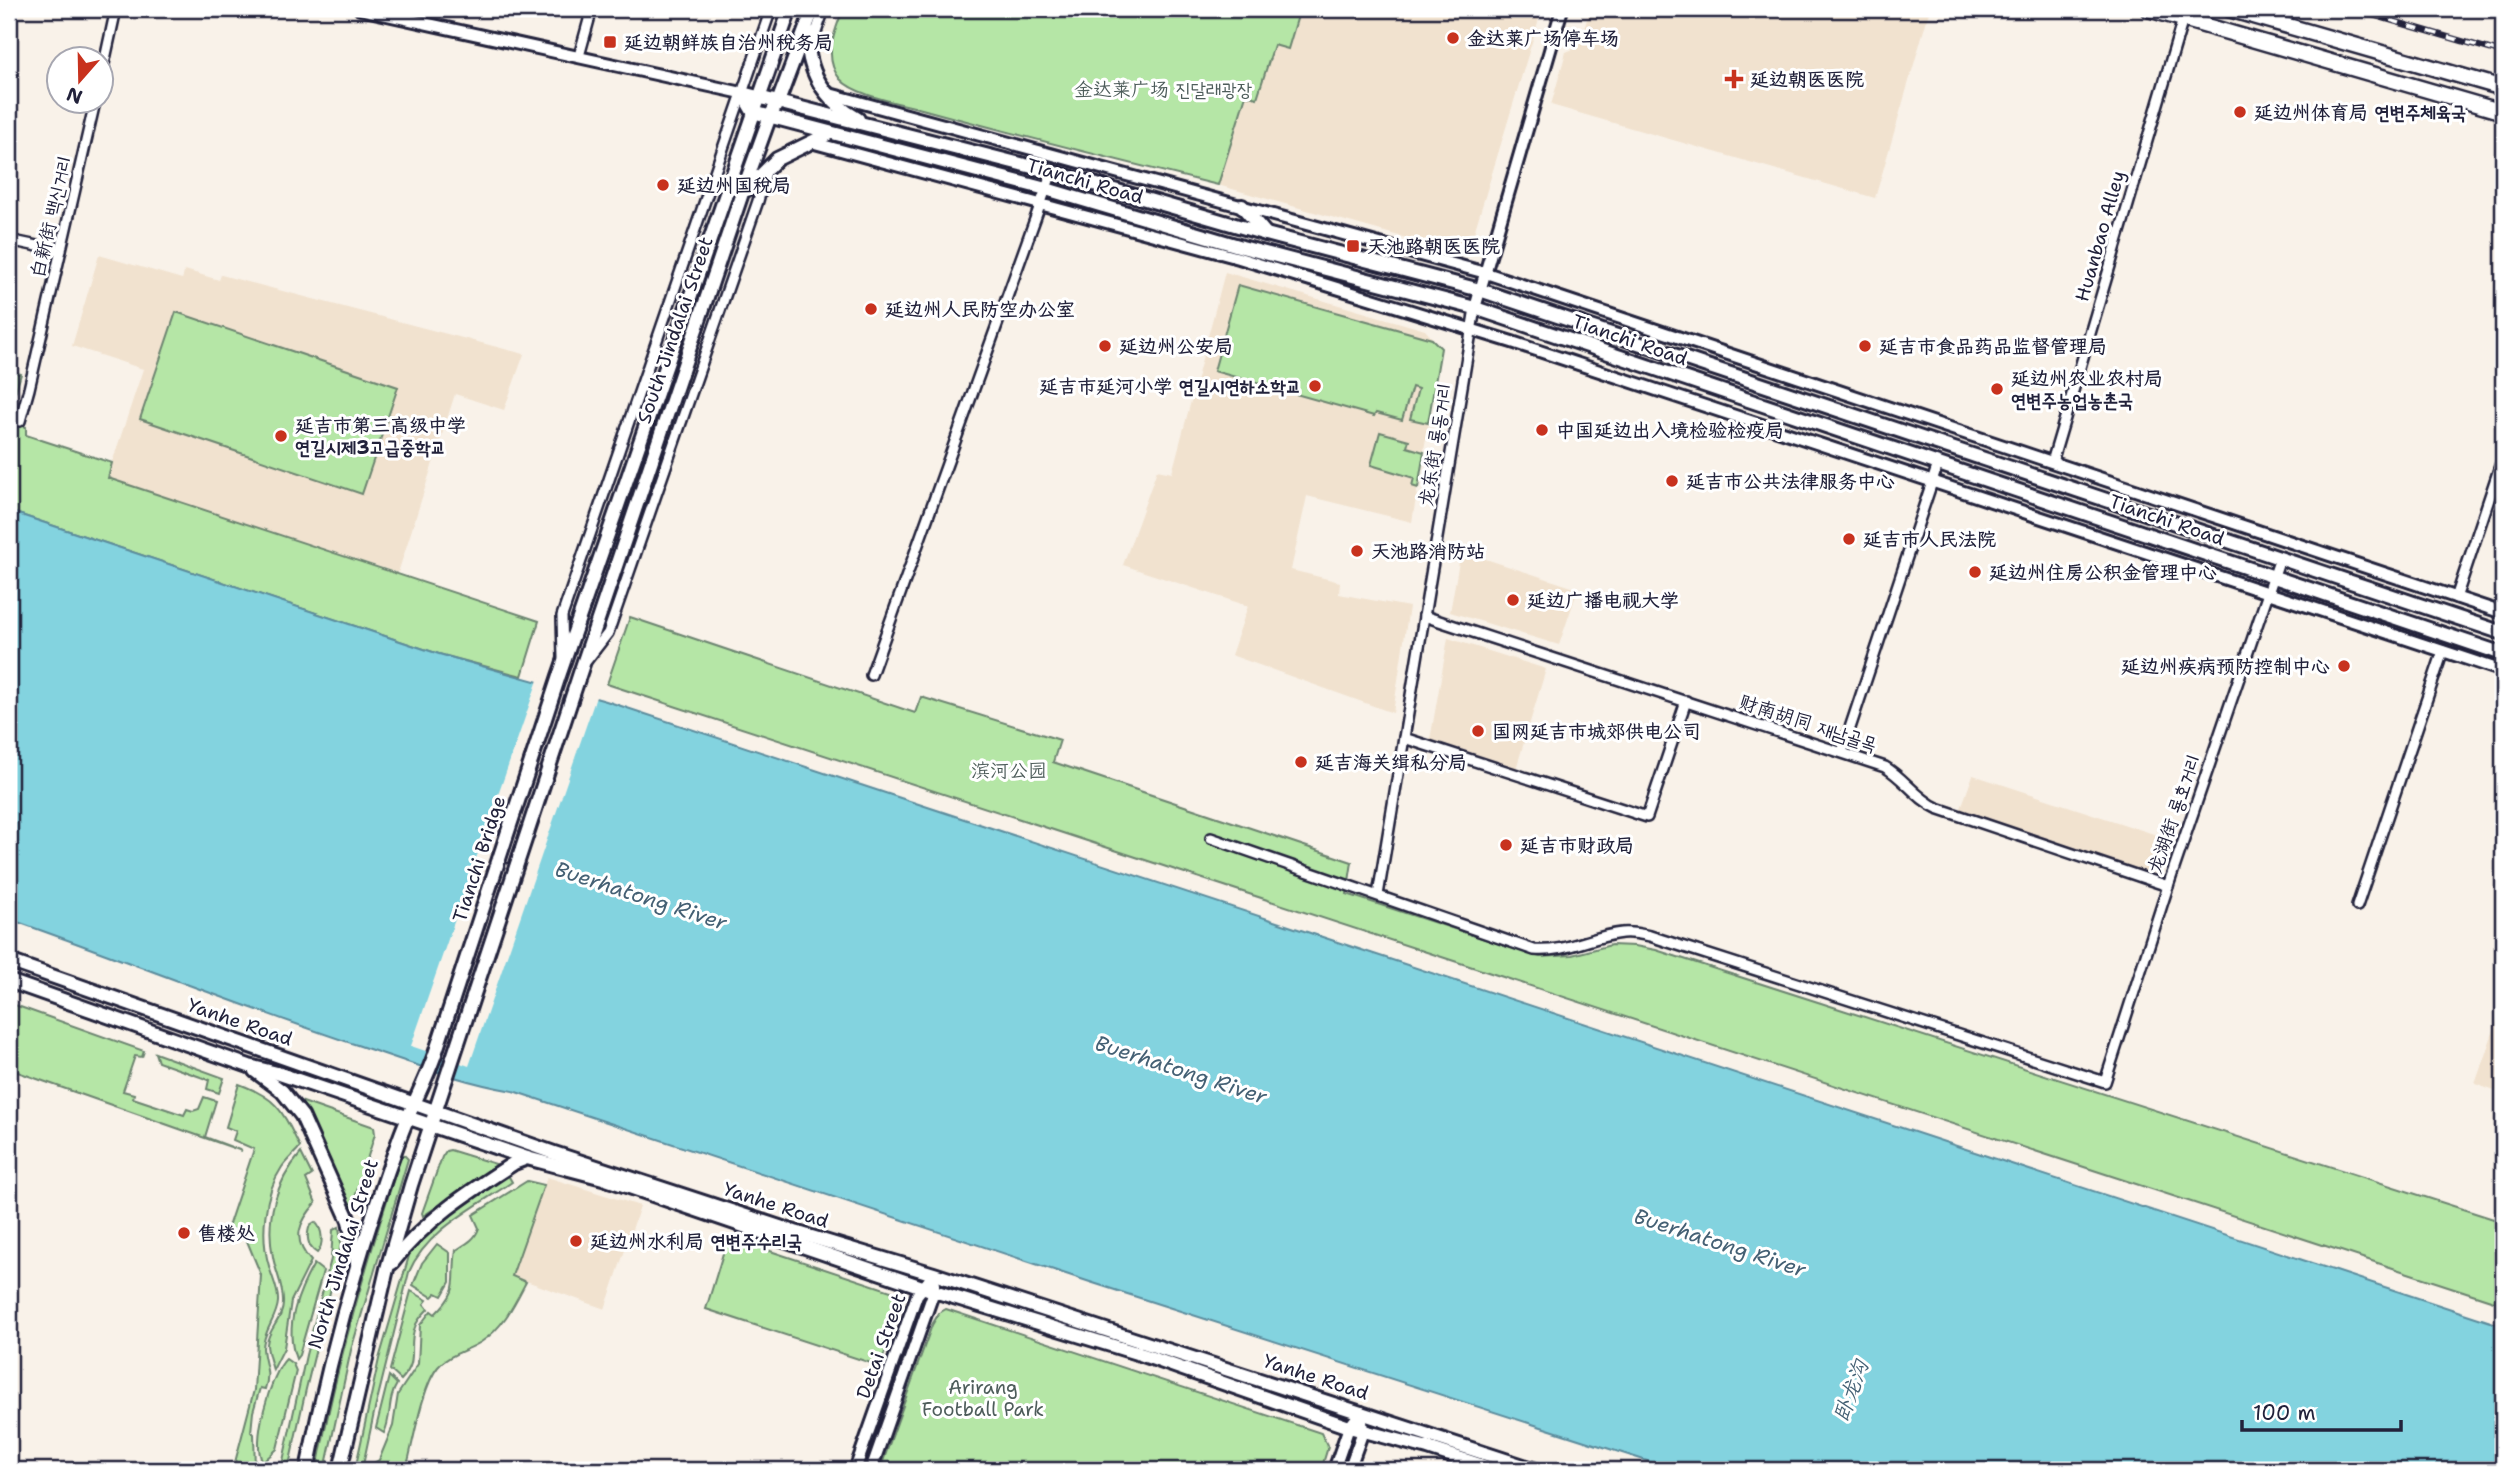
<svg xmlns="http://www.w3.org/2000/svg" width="2512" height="1479" font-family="'Shantell Sans','LXGW WenKai TC','Poor Story',sans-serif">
	<rect width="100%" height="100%" fill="#f9f2e9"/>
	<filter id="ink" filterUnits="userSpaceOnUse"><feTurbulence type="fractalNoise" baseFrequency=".0143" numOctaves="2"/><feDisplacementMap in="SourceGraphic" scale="14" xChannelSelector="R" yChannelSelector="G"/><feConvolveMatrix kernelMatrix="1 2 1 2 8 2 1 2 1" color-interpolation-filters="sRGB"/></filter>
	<g filter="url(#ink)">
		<g fill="#f1e2cf">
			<polygon points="1300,9 1542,9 1473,236 1468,245 1455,251 1449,250 1218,185 1247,94 1257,97 1274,45 1288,49"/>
			<polygon points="1590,9 1930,9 1875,198 1551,105 1566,52 1578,47 1580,43"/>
			<polygon points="99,255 182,279 185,270 219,280 221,275 524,354 504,410 455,394 398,573 107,478 143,369 72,346"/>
			<polygon points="1225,272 1425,330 1441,348 1412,522 1307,496 1291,570 1340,582 1339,594 1409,607 1393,713 1231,655 1248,606 1123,565 1157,470 1172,473"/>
			<polygon points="1461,551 1578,589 1559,645 1450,612"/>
			<polygon points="1448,638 1546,669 1516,769 1430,740"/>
			<polygon points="1973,775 2166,838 2152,875 1960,811"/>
			<polygon points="2503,1004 2503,1094 2475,1084"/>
			<polygon points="547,1177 640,1206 605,1309 512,1276"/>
		</g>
		<g fill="#b5e6a6" stroke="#6c8470" stroke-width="2">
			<path d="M843,9H1300L1288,49L1274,45L1257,98L1246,95L1218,185C1121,161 1025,137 929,111C906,104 856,97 840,79C822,57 835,32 843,9Z"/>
			<polygon points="1238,285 1432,339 1441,348 1428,423 1410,419 1418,389 1412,387 1402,420 1376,413 1374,416 1214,371"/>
			<polygon points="176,312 398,387 362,494 140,419"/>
			<polygon points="9,371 21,374 9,413"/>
			<polygon points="9,420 26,427 26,435 112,463 108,478 539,621 522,676 439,654 9,511"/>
			<polygon points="1380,432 1409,440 1407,447 1424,452 1418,488 1412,486 1414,478 1371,465"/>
			<polygon points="630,617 915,713 921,697 1060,740 1053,762 1352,862 1347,894 1540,957 1572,955 1611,945 1635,946 1656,950 2503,1222 2503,1304 607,684"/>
			<polygon points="9,1003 144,1051 142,1057 135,1056 123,1091 134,1094 133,1098 184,1115 187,1109 193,1111 199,1109 204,1097 216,1101 205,1137 242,1151 9,1069"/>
			<polygon points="155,1053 224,1078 219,1093 207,1089 209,1080 158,1062"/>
			<path d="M239,1084C279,1099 282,1111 300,1147C294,1154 287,1160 282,1167C264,1194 260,1236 269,1266C272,1278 279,1290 278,1302C277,1318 263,1331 263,1348C264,1365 271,1371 265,1389L260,1388L253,1412L251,1432L254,1434L255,1470H233L254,1390L261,1275L245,1236L228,1227L254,1149L233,1140L236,1131L226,1127Z"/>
			<polygon points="300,1101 374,1127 375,1134 351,1210 313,1127 298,1103"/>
			<polygon points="450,1150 499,1165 423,1216 422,1213 442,1157 446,1151"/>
			<path d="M301,1153L312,1175L306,1179L316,1203C299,1222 291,1239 311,1261L291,1301L284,1348L273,1370C271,1362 267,1352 267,1344C268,1329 283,1319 283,1304C284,1286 276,1274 273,1257C265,1218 276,1182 301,1153Z"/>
			<path d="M404,1155L408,1159L351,1350L325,1470H317C336,1364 368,1259 401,1156Z"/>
			<path d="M508,1175L512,1182C476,1207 427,1230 409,1272L374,1413L362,1470H355L379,1359L411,1249L430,1229Z"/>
			<path d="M527,1181L544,1185L512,1276L526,1282C514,1305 503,1328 481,1342C467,1351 449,1354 438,1367C422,1386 413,1444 406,1470H368L370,1465L379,1460L393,1426L398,1394L418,1364L420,1325L431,1311L435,1314C462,1288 451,1282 456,1250C466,1244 475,1240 479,1228L473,1215Z"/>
			<path d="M315,1222C323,1229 324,1245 317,1253C307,1247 306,1235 310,1225Z"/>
			<polygon points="339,1227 341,1243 338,1260 306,1389 288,1470 281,1470 306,1355 331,1259 333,1230"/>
			<polygon points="728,1237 900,1294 902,1304 880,1366 706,1309"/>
			<polygon points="437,1244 450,1253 450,1282 442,1296 436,1293 432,1297 413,1285 422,1263"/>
			<path d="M314,1264L323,1271L299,1355L296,1359C284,1326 298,1292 314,1264Z"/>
			<path d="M411,1291L427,1300L424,1304L428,1309C423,1314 417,1320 415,1327C407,1348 420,1360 401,1380L390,1370Z"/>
			<polygon points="946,1309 1321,1433 1328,1447 1321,1470 880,1470 932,1325 939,1313"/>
			<path d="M286,1359L293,1364L296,1371L277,1449L263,1462C250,1445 271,1373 286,1359Z"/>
			<path d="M389,1376L397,1384C387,1400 392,1417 384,1433L376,1428Z"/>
		</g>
		<path fill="#83d3df" stroke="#5c8c9d" stroke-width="2" d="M9,511L439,654L606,701L2503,1326V1470H1675L1090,1282L513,1091C461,1082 411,1063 360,1046C242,1007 126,960 9,919Z"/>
		<polygon fill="#f9f2e9" points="539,677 597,694 469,1066 411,1046"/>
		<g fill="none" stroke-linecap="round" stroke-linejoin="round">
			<defs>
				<g id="minor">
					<polyline points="811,47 824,9"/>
					<polyline points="579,56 592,9"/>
					<polyline points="102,73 116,9"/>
					<polyline points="9,240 61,251"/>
					<polyline points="20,421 29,389 95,102"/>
					<polyline points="2052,462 2183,19"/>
					<polyline points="2456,598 2501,463"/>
					<path d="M1424,616L1885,767C1904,778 1917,799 1937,808L2168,886"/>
					<polyline points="563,658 562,616 771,9"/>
					<polyline points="587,660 608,633 758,201 766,172"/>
					<polyline points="871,675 1052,172"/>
					<polyline points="1404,738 1647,817 1686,701"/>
					<polyline points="1842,752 1938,464"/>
					<path d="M1211,838L1534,950C1565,953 1592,936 1622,933C1631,932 1641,934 1650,936L2105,1082L2168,886L2280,558"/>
					<polyline points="1378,895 1475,308"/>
					<polyline points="2357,906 2443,651"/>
				</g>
				<g id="tertiary">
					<polyline points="360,9 742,93"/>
					<polyline points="826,93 1486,273 2503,613"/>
					<polyline points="811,142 1239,258 1512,342 2503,671"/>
					<polyline points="1475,308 1562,9"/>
					<polyline points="855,1470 917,1295 934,1274"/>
					<polyline points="871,1470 934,1291 934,1284"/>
					<polyline points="1334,1470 1349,1427 1361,1412"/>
					<polyline points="1349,1470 1363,1431 1361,1412"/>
				</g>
				<g id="secondary">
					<path d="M808,31C805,70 825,101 858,119"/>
					<polyline points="742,93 753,112 1046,189 1242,247 1475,308 2503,654"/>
					<polyline points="742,93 1052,172 1266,234 1480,290 2503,633"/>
					<polyline points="746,190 777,159 830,133"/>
					<polyline points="1242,206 1266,234"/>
					<polyline points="9,961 554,1153 795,1232 934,1274 1536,1470"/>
					<polyline points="9,981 249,1066 277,1073 527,1158 603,1178 934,1291 1143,1355 1349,1427 1428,1448 1495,1470"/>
					<polyline points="255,1071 282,1091 302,1116 349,1221 357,1263"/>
					<path d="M392,1263C425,1220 469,1192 514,1163L527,1158"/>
					<path d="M307,1470C329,1357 360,1246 400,1137C410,1109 425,1083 435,1054L559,676L790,9"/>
					<polyline points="340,1470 387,1269 411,1185 582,667 741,196 770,116 778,102 813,9"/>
				</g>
				<g id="primary">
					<polyline points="2148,9 2503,112"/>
					<polyline points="2229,9 2503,88"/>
				</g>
			</defs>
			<use href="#minor" stroke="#22223b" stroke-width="14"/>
			<use href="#tertiary" stroke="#22223b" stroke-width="16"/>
			<use href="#secondary" stroke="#22223b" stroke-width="18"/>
			<use href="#primary" stroke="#22223b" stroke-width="19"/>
			<use href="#minor" stroke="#fff" stroke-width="9"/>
			<use href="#tertiary" stroke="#fff" stroke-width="10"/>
			<use href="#secondary" stroke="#fff" stroke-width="12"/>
			<use href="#primary" stroke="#fff" stroke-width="14"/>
			<defs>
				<polyline id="rail" points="2352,9 2503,53"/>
			</defs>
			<use href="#rail" stroke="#22223b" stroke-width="6"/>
			<use href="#rail" stroke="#fff" stroke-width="3.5" stroke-dasharray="10" stroke-linecap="butt"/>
		</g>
	</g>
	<g fill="#c8321e" stroke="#fff" stroke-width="2.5">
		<circle cx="1453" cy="38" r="7"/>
		<rect x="603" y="35" width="14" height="14" rx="3.5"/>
		<path d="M1730.5 68.5h7v7h7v7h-7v7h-7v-7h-7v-7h7z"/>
		<circle cx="2240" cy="112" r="7"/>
		<circle cx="663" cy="185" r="7"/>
		<rect x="1346" y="239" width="14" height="14" rx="3.5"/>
		<circle cx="871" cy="309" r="7"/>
		<circle cx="1105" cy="346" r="7"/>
		<circle cx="1865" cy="346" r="7"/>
		<circle cx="1315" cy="386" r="7"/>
		<circle cx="1997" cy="389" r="7"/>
		<circle cx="1542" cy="430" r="7"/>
		<circle cx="281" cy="436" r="7"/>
		<circle cx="1672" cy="481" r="7"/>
		<circle cx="1849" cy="539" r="7"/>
		<circle cx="1357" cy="551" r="7"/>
		<circle cx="1975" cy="572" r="7"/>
		<circle cx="1513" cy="600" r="7"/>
		<circle cx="2344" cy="666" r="7"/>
		<circle cx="1478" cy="731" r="7"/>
		<circle cx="1301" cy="762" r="7"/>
		<circle cx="1506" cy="845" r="7"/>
		<circle cx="184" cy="1233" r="7"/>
		<circle cx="576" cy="1241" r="7"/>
	</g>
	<g text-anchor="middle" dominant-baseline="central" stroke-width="6" stroke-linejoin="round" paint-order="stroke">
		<g font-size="19" font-weight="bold" fill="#22223b" stroke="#fff" text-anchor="start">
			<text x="1467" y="38">金达莱广场停车场</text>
			<text x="624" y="42">延边朝鲜族自治州税务局</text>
			<text x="1750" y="79">延边朝医医院</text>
			<text x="2254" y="112">延边州体育局 연변주체육국</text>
			<text x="677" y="185">延边州国税局</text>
			<text x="1367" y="246">天池路朝医医院</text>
			<text x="885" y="309">延边州人民防空办公室</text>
			<text x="1119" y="346">延边州公安局</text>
			<text x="1879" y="346">延吉市食品药品监督管理局</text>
			<text x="2011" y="378">延边州农业农村局<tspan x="2011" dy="22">연변주농업농촌국</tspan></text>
			<text x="1301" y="386" text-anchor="end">延吉市延河小学 연길시연하소학교</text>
			<text x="295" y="425">延吉市第三高级中学<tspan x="295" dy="22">연길시제3고급중학교</tspan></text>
			<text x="1556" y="430">中国延边出入境检验检疫局</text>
			<text x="1686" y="481">延吉市公共法律服务中心</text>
			<text x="1863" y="539">延吉市人民法院</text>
			<text x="1371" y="551">天池路消防站</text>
			<text x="1989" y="572">延边州住房公积金管理中心</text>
			<text x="1527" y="600">延边广播电视大学</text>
			<text x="2330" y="666" text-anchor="end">延边州疾病预防控制中心</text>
			<text x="1492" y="731">国网延吉市城郊供电公司</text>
			<text x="1315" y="762">延吉海关缉私分局</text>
			<text x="1520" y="845">延吉市财政局</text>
			<text x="198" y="1233">售楼处</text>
			<text x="590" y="1241">延边州水利局 연변주수리국</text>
		</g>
		<g font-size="19" fill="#4e5d5b" stroke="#fff">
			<text x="1163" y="89">金达莱广场 진달래광장</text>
			<text x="1009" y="770">滨河公园</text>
			<text x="983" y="1387">Arirang<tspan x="983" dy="22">Football Park</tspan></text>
		</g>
		<g font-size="19" fill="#22223b" stroke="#fff">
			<text transform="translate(1085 181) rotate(16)">Tianchi Road</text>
			<text transform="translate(51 217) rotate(-77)">白新街 백신거리</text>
			<text transform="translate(2100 236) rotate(-74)">Huanbao Alley</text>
			<text transform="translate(675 330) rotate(-71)">South Jindalai Street</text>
			<text transform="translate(1630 340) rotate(19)">Tianchi Road</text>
			<text transform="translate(1435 445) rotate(-81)">龙东街 룡동거리</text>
			<text transform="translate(2167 520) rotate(19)">Tianchi Road</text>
			<text transform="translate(1808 723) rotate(18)">财南胡同 재남골목</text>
			<text transform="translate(2174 814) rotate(-71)">龙湖街 룡호거리</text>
			<text transform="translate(479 859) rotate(-72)">Tianchi Bridge</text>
			<text transform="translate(240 1022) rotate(19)">Yanhe Road</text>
			<text transform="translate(776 1205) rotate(18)">Yanhe Road</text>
			<text transform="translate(343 1254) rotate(-73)">North Jindalai Street</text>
			<text transform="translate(881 1346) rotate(-70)">Detai Street</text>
			<text transform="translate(1316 1377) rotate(18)">Yanhe Road</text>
		</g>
		<g font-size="21" font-style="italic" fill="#446074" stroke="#fff">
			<text transform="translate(641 896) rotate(18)">Buerhatong River</text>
			<text transform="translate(1181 1070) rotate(18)">Buerhatong River</text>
			<text transform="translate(1720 1243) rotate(18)">Buerhatong River</text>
			<text transform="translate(1851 1391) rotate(-70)">卧龙沟</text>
		</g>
	</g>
	<rect width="2512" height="1479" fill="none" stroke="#fff" stroke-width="35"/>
	<rect x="18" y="18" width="2477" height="1444" fill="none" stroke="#22223b" stroke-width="2.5" filter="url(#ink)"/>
	<g transform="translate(80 80) rotate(200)"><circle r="33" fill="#ffffff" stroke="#a7a7b1" stroke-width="2"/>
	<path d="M0-5L12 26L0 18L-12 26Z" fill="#c8321e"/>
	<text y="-10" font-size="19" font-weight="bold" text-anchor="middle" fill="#22223b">N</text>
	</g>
	<path d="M2242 1420v10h159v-10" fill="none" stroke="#22223b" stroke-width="3.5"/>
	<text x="2253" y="1420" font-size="21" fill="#22223b" stroke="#ffffff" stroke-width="5" paint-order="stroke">100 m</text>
</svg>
